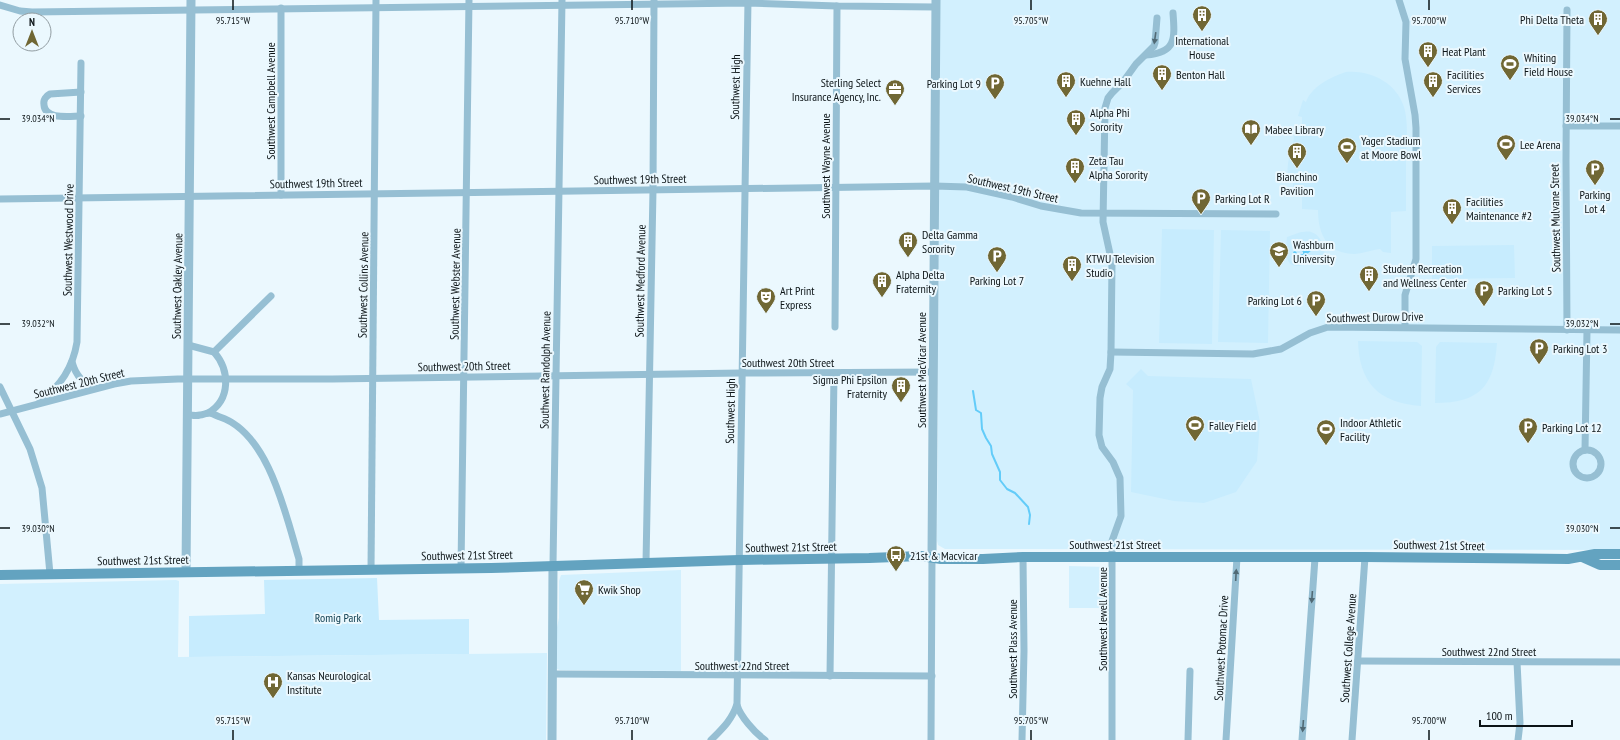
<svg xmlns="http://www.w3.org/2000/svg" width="1620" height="740" font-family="'PT Sans Narrow',sans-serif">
	<rect width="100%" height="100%" fill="#ebf8fe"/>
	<g fill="#d2f0fe">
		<polygon points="940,0 1620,0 1620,550 945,549 938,545 937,541"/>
		<polygon points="1069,566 1107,567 1108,571 1108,608 1069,608"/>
		<polygon points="681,570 681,671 560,670 557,669 555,666 556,632 559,618 559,581 561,575"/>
		<polygon points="176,580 179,581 178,657 547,653 546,740 0,740 0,584"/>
	</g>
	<g fill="#c7ecfe">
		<path d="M1346,72C1370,70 1396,82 1404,107C1408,121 1407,136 1406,150C1406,170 1406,191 1406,211L1391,212V253L1383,252L1380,249C1372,250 1364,253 1355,254C1327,254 1318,234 1318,210L1302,209V189H1293V183H1290C1283,161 1294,153 1294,134L1302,133V117L1298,116L1303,100L1306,102C1312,86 1331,77 1346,72Z"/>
		<polygon points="1162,229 1214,230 1212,344 1159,343"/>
		<polygon points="1221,230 1270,231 1268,343 1218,342"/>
		<path d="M1301,232C1305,232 1308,231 1311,232C1322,235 1327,252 1323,260C1318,263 1313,262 1307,264C1304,264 1301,266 1298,266C1283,267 1286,246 1287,237Z"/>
		<polygon points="1514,245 1515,278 1432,279 1432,246"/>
		<path d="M1358,341L1417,342L1422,346L1421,406C1379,403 1359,383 1358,341Z"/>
		<path d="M1440,342L1497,343C1494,387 1479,403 1435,403L1436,347Z"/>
		<polygon points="1141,369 1148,376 1251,379 1260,422 1257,461 1236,492 1204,503 1174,501 1131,492 1133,390 1126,384"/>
		<polygon points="377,578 379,620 469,619 469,654 189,657 189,616 265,614 264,580"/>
	</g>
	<polygon fill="#63ccf9" points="1304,242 1311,244 1312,250 1301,259 1297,260 1293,252 1295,251 1299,255 1303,254 1303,252 1297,245"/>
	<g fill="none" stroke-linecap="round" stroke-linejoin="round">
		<polyline stroke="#63ccf9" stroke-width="2" points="973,391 976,410 981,413 982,429 986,438 991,446 992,454 1000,472 1000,480 1007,489 1015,493 1028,507 1030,515 1029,524"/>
		<g stroke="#96bfd3" stroke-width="7">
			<polyline points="1399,0 1406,22 1405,59 1415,115 1416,128 1416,259 1405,295 1405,327"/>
			<polyline points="0,5 20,11 32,12 747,3 837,6 936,7"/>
			<polyline points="1567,10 1566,160 1567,330"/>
			<path d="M1146,55C1176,53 1175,39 1173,13"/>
			<path d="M81,116C70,116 45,120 44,105C43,100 46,96 50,94L81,92"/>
			<polyline points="1566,126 1620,126"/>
			<polyline points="281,195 281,8"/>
			<polyline points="0,199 934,186 967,187 1012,197 1041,206 1081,213 1276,214"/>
			<polyline points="835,327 837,6"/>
			<polyline points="188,345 214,352 271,296"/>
			<polyline points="1111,352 1253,354 1281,349 1310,333 1328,327 1620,330"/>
			<path d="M72,362C76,376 83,384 97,387"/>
			<polyline points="0,387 30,449 42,488 50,574"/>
			<path d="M40,401C60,387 73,367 77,342L81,63"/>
			<path d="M208,413C231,400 230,370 214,352"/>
			<polyline points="0,414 114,384 131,381 178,379 332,379 742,373 933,372"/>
			<path d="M187,415C192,415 196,416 200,415C203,415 206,413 209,413C212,413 217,416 220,417C269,433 286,516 299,559V571"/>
			<polyline points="1585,450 1587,330"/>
			<circle cx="1587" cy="464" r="14"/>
			<polyline points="646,563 653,190 654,0"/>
			<polyline points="553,565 562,0"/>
			<polyline points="461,568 469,0"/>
			<polyline points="371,570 376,0"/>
			<polyline points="1358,661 1620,662"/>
			<polyline points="1517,662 1520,723 1518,740"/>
			<polyline points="553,674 932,676"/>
			<polyline points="830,676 834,373"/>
			<path d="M737,705C740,716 755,733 765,740"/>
			<path d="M711,740C722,729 732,720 737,704L748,0"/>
			<polyline points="931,740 932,557"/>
			<polyline points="1022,740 1024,651 1023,557"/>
			<polyline points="1112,740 1112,541 1121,516 1120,478 1113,462 1102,447 1099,435 1100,398 1102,387 1110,369 1111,352 1112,263 1103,222 1105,108 1108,98 1112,93 1123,82 1136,64 1154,46 1155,43 1157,18"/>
			<polyline points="1188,740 1190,671"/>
			<polyline points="1226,740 1237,557"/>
			<polyline points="1302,740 1315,558"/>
			<polyline points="1352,740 1365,557"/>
		</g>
		<g stroke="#96bfd3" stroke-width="9">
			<polyline points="932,557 936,0"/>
			<polyline points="186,572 191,0"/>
			<polyline points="552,740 553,565"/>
		</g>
		<g stroke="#63a3c0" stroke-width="10">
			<polyline points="1582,557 1600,565 1620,565"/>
			<polyline points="0,575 491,568 739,560 869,558 921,556 941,559 983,559 1023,557 1365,557 1568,559 1595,554 1620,554"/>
		</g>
	</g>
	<defs><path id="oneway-solid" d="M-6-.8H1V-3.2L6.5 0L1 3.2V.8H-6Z"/></defs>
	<g fill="#516a75">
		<use href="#oneway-solid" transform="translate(1155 38) rotate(98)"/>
		<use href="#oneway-solid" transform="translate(1236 575) rotate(-87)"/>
		<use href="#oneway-solid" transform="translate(1312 597) rotate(94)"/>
		<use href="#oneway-solid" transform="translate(1303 726) rotate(94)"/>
	</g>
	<path fill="none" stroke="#0c1417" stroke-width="1.5" d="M233,0V10M632,0V10M1031,0V10M1429,0V10M0,119H10M1610,119H1620M0,324H10M1610,324H1620M0,528H10M1610,528H1620M233,730V740M632,730V740M1031,730V740M1429,730V740"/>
	<defs>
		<symbol id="building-pin" viewBox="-11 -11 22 30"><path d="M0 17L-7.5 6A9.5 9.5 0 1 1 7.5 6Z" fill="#706734" stroke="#ebf8fe"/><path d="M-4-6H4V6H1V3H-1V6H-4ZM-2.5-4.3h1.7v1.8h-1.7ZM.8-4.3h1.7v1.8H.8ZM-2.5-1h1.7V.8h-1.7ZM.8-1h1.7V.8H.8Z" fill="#fff"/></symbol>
		<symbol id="stadium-pin" viewBox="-11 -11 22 30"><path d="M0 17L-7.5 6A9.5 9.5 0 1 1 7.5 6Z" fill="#706734" stroke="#ebf8fe"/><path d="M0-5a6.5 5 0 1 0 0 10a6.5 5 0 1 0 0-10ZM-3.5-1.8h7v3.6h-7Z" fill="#fff"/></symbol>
		<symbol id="parking-pin" viewBox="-11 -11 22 30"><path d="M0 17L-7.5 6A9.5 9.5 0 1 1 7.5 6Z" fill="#706734" stroke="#ebf8fe"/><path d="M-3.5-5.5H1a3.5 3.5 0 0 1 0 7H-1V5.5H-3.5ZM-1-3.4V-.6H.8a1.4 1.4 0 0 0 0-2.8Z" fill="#fff"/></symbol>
		<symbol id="office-pin" viewBox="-11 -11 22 30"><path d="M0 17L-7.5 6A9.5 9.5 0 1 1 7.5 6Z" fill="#706734" stroke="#ebf8fe"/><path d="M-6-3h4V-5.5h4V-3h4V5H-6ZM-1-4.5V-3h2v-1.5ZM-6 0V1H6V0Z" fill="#fff"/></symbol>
		<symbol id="library-pin" viewBox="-11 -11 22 30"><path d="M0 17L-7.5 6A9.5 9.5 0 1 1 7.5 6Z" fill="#706734" stroke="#ebf8fe"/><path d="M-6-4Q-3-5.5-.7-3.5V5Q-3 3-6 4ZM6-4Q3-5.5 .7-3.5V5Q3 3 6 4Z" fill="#fff"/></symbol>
		<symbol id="university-pin" viewBox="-11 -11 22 30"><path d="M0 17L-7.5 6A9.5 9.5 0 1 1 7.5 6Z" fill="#706734" stroke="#ebf8fe"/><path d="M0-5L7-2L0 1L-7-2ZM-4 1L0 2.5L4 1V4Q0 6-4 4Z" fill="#fff"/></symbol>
		<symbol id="theatre-pin" viewBox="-11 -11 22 30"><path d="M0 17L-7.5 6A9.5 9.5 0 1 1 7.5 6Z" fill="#706734" stroke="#ebf8fe"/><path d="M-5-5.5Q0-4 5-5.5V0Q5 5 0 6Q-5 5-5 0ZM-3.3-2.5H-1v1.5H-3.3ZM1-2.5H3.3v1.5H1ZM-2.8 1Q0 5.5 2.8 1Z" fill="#fff"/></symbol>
		<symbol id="bus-pin" viewBox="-11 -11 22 30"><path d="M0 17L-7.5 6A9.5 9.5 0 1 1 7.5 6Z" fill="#706734" stroke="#ebf8fe"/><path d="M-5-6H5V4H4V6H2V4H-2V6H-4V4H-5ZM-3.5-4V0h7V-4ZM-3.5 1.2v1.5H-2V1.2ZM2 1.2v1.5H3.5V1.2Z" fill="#fff"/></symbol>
		<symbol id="supermarket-pin" viewBox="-11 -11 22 30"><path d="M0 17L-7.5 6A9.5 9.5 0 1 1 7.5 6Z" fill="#706734" stroke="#ebf8fe"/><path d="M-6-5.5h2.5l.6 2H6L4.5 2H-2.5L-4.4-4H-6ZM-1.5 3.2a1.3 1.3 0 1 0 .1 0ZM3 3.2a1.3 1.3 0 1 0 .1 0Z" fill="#fff"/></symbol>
		<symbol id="hospital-pin" viewBox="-11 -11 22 30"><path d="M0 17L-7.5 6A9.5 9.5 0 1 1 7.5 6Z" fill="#706734" stroke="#ebf8fe"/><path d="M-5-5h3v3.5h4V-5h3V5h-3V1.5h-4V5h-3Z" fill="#fff"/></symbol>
	</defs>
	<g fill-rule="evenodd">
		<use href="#building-pin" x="1191" y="4" width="22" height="30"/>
		<use href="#building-pin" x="1587" y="8" width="22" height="30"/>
		<use href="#building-pin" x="1417" y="40" width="22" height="30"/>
		<use href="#stadium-pin" x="1499" y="53" width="22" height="30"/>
		<use href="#building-pin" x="1151" y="63" width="22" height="30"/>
		<use href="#building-pin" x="1055" y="70" width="22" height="30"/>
		<use href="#building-pin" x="1422" y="70" width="22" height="30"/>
		<use href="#parking-pin" x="984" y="72" width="22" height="30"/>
		<use href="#office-pin" x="884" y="78" width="22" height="30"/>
		<use href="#building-pin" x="1065" y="108" width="22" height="30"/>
		<use href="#library-pin" x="1240" y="118" width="22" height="30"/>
		<use href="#stadium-pin" x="1495" y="133" width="22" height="30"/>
		<use href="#stadium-pin" x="1336" y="136" width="22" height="30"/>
		<use href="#building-pin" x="1286" y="141" width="22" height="30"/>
		<use href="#building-pin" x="1064" y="156" width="22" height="30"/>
		<use href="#parking-pin" x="1584" y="158" width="22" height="30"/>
		<use href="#parking-pin" x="1190" y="187" width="22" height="30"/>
		<use href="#building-pin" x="1441" y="197" width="22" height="30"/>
		<use href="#building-pin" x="897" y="230" width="22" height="30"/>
		<use href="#university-pin" x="1268" y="240" width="22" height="30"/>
		<use href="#parking-pin" x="986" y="245" width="22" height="30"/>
		<use href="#building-pin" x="1061" y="254" width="22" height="30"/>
		<use href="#building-pin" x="1358" y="264" width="22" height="30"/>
		<use href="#building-pin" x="871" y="270" width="22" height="30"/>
		<use href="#parking-pin" x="1473" y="279" width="22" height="30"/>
		<use href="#theatre-pin" x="755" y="286" width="22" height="30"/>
		<use href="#parking-pin" x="1305" y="289" width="22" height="30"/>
		<use href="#parking-pin" x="1528" y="337" width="22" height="30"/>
		<use href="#building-pin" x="890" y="375" width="22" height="30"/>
		<use href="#stadium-pin" x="1184" y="414" width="22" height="30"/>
		<use href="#parking-pin" x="1517" y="416" width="22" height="30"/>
		<use href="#stadium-pin" x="1315" y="418" width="22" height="30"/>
		<use href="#bus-pin" x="885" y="544" width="22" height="30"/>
		<use href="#supermarket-pin" x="573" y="578" width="22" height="30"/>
		<use href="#hospital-pin" x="262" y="671" width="22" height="30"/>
	</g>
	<g text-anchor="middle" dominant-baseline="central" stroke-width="4" stroke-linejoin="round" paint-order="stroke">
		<g font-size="12" fill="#0c1417" stroke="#ebf8fe" text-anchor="start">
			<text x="1584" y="19" text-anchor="end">Phi Delta Theta</text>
			<text x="1202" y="40" text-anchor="middle">International<tspan x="1202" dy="14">House</tspan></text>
			<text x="1442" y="51">Heat Plant</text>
			<text x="1524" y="57">Whiting<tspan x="1524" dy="14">Field House</tspan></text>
			<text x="1176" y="74">Benton Hall</text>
			<text x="1447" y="74">Facilities<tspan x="1447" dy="14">Services</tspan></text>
			<text x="1080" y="81">Kuehne Hall</text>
			<text x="881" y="82" text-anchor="end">Sterling Select<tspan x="881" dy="14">Insurance Agency, Inc.</tspan></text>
			<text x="981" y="83" text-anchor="end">Parking Lot 9</text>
			<text x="1090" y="112">Alpha Phi<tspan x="1090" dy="14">Sorority</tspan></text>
			<text x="1265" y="129">Mabee Library</text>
			<text x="1361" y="140">Yager Stadium<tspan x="1361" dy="14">at Moore Bowl</tspan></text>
			<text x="1520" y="144">Lee Arena</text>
			<text x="1089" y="160">Zeta Tau<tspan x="1089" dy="14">Alpha Sorority</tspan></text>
			<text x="1297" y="176" text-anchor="middle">Bianchino<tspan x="1297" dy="14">Pavilion</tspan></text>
			<text x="1595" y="194" text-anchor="middle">Parking<tspan x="1595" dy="14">Lot 4</tspan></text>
			<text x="1215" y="198">Parking Lot R</text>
			<text x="1466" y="201">Facilities<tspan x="1466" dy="14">Maintenance #2</tspan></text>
			<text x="922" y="234">Delta Gamma<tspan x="922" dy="14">Sorority</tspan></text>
			<text x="1293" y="244">Washburn<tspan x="1293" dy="14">University</tspan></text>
			<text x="1086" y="258">KTWU Television<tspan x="1086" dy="14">Studio</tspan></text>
			<text x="1383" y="268">Student Recreation<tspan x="1383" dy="14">and Wellness Center</tspan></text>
			<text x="896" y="274">Alpha Delta<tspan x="896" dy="14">Fraternity</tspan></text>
			<text x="997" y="280" text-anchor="middle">Parking Lot 7</text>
			<text x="780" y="290">Art Print<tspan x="780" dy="14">Express</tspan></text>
			<text x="1498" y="290">Parking Lot 5</text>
			<text x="1302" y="300" text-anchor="end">Parking Lot 6</text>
			<text x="1553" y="348">Parking Lot 3</text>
			<text x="887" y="379" text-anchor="end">Sigma Phi Epsilon<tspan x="887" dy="14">Fraternity</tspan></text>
			<text x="1340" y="422">Indoor Athletic<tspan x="1340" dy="14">Facility</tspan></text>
			<text x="1209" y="425">Falley Field</text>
			<text x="1542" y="427">Parking Lot 12</text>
			<text x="910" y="555">21st &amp; Macvicar</text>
			<text x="598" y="589">Kwik Shop</text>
			<text x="287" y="675">Kansas Neurological<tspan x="287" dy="14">Institute</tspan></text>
		</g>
		<g font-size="12" fill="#0c1417" stroke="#ebf8fe">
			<text transform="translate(735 87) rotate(-89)">Southwest High</text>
			<text transform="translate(270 101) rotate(-90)">Southwest Campbell Avenue</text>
			<text transform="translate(825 166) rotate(-90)">Southwest Wayne Avenue</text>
			<text transform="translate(640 179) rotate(-1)">Southwest 19th Street</text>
			<text transform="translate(316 183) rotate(-1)">Southwest 19th Street</text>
			<text transform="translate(1013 188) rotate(13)">Southwest 19th Street</text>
			<text transform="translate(1555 218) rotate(-91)">Southwest Mulvane Street</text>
			<text transform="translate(68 240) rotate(-89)">Southwest Westwood Drive</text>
			<text transform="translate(640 281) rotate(-89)">Southwest Medford Avenue</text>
			<text transform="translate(455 284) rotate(-89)">Southwest Webster Avenue</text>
			<text transform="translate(363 285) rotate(-89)">Southwest Collins Avenue</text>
			<text transform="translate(177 286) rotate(-89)">Southwest Oakley Avenue</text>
			<text transform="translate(1375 317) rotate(-1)">Southwest Durow Drive</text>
			<text x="788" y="362">Southwest 20th Street</text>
			<text transform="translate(464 366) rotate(-1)">Southwest 20th Street</text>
			<text transform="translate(545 370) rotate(-89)">Southwest Randolph Avenue</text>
			<text transform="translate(921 370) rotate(-90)">Southwest MacVicar Avenue</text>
			<text transform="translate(79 383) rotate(-14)">Southwest 20th Street</text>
			<text transform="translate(730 411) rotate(-89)">Southwest High</text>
			<text x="1115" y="544">Southwest 21st Street</text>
			<text transform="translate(1439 545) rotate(1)">Southwest 21st Street</text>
			<text transform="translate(791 547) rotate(-1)">Southwest 21st Street</text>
			<text transform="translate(467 555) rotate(-1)">Southwest 21st Street</text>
			<text transform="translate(143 560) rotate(-1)">Southwest 21st Street</text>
			<text transform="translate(1102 619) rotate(-90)">Southwest Jewell Avenue</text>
			<text transform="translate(1221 648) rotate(-87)">Southwest Potomac Drive</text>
			<text transform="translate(1348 648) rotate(-86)">Southwest College Avenue</text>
			<text transform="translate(1012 649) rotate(-90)">Southwest Plass Avenue</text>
			<text x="1489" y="651">Southwest 22nd Street</text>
			<text x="742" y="665">Southwest 22nd Street</text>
		</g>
		<g font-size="12" fill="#0b3b4d" stroke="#ebf8fe">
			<text x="338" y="617">Romig Park</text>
		</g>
	</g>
	<g font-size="10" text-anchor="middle" fill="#0c1417" stroke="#ebf8fe" stroke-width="4" stroke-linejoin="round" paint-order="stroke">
		<text x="233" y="24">95.715°W</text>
		<text x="632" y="24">95.710°W</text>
		<text x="1031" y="24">95.705°W</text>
		<text x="1429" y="24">95.700°W</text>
		<text x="38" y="122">39.034°N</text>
		<text x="1582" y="122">39.034°N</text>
		<text x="38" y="327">39.032°N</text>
		<text x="1582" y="327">39.032°N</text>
		<text x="38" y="532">39.030°N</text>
		<text x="1582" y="532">39.030°N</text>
		<text x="233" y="724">95.715°W</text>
		<text x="632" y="724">95.710°W</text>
		<text x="1031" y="724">95.705°W</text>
		<text x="1429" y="724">95.700°W</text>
	</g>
	<g transform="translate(32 32)"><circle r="19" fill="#ebf8fe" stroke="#929da2"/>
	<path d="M0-3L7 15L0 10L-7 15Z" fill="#706734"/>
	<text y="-6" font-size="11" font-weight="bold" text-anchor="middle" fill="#0c1417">N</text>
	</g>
	<path d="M1480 720v6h92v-6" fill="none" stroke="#0c1417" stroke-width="2"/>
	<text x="1486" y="720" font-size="12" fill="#0c1417" stroke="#ebf8fe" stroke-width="3" paint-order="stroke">100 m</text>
</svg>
